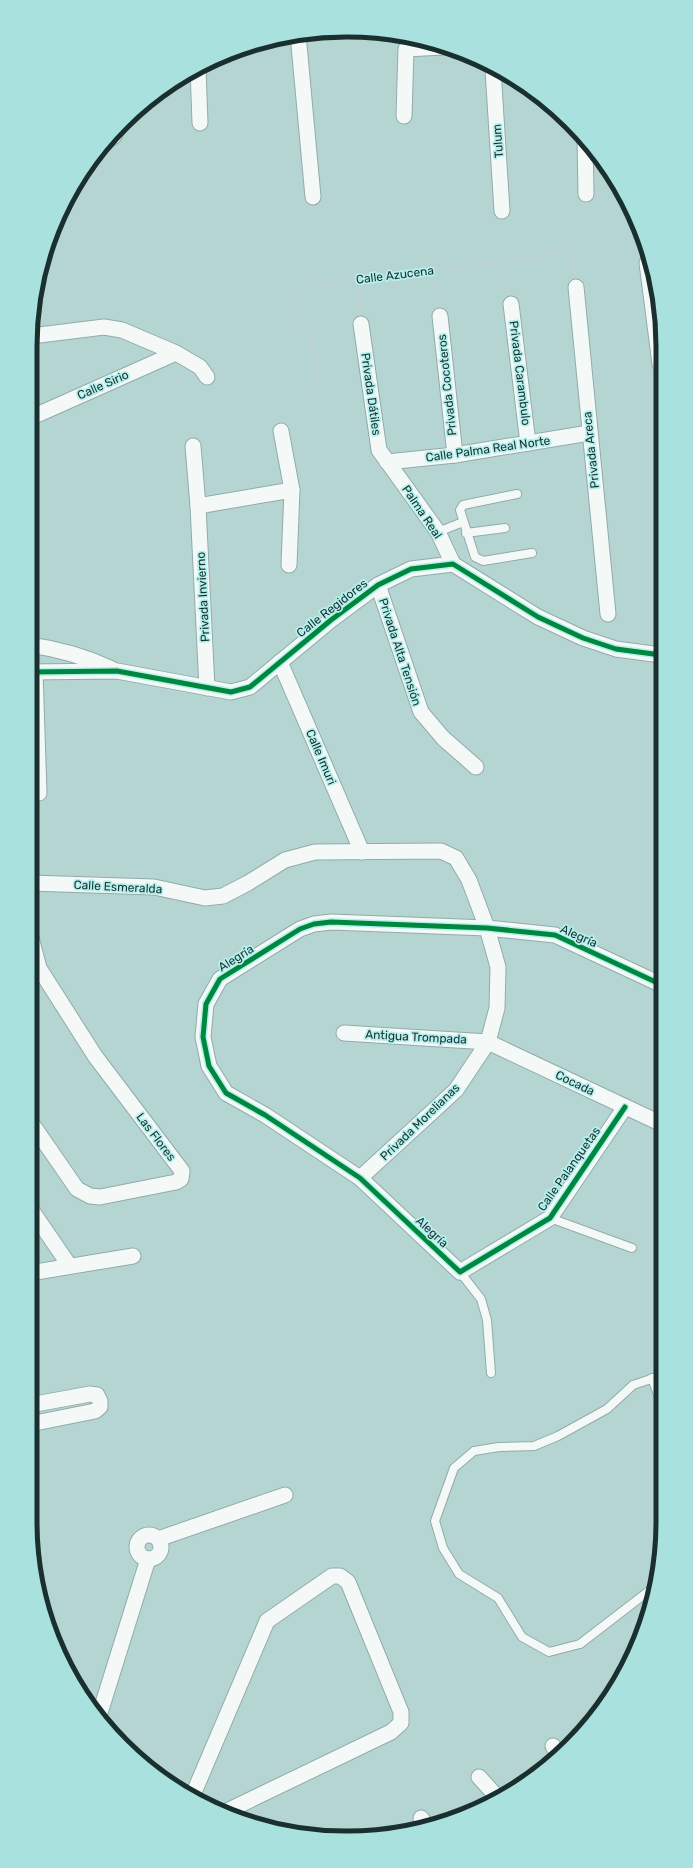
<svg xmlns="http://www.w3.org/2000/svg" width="693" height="1868" font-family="Rubik,sans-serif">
	<rect width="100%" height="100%" fill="#b5d5d3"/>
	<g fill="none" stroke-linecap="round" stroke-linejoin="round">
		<defs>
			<g id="lane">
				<polyline points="517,494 463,505 460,510 475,557 483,561 532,553"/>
				<polyline points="438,532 463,522"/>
				<polyline points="466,533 505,528"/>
				<polyline points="550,1218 632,1248"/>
				<polyline points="460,1272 481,1299 487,1320 491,1373"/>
				<polyline points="652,1378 663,1408"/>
				<polyline points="654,1587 580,1644 549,1652 522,1637 498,1598 459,1574 443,1548 435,1521 454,1468 474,1451 499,1447 534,1446 558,1436 607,1409 633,1385 663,1375"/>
			</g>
			<g id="street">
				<polyline points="298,34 313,197"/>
				<polyline points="198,68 200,123"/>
				<polyline points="493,70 502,211"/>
				<polyline points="404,116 406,49 443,47"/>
				<polyline points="585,139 586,194"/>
				<polyline points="107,141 114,136 116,131"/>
				<polyline points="647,263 660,364"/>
				<polyline points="576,287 608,614"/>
				<polyline points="511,304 528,443"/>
				<polyline points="440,316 455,455"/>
				<polyline points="361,324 379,450 438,532 453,564"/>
				<polyline points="31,336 104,327 122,330 176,353 200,367 207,377"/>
				<polyline points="30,418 176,353"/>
				<polyline points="281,431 292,490 289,565"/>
				<polyline points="193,446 198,506 207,688"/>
				<polyline points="387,462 455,455 589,433"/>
				<polyline points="198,506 292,490"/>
				<polyline points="378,585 421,712 443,738 476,767"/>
				<path d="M30,645C59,649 86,657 112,669"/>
				<polyline points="280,662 362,852"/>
				<polyline points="30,672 117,671 231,692 250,687 331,620 378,585 411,569 453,564 538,617 583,638 616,649 661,655"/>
				<polyline points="35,672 39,793"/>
				<polyline points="30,883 154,887 205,898 223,896 248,883 285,860 315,852 441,851 456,858 469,880 487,928 498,967 497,1008 488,1042 456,1090 360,1178"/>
				<polyline points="30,934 39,968 95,1056 182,1171 181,1179 176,1182 100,1197 90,1196 77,1189 30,1121"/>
				<polyline points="344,1033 488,1042 662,1124"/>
				<polyline points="625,1107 550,1218 460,1272 360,1178 265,1115 226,1093 209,1066 203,1037 206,1004 220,979 300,929 314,924 331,922 487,928 555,935 662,985"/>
				<polyline points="30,1208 69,1265"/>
				<polyline points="30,1273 133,1256"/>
				<polyline points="30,1405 90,1394 97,1395 100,1401 100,1407 95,1411 30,1424"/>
				<circle cx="149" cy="1547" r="12"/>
				<polyline points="158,1539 285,1495"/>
				<polyline points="99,1716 148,1559"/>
				<polyline points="553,1746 557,1752"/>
				<polyline points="479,1777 498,1798"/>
				<polyline points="192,1797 267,1621 332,1576 340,1576 348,1582 401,1712 401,1723 391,1732 225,1812"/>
				<polyline points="421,1818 427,1826"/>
			</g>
		</defs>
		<use href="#lane" stroke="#92abaa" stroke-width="10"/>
		<use href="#street" stroke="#92abaa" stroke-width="17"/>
		<g stroke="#c7d0d0" stroke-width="2.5" stroke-dasharray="2 2" stroke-linecap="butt">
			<polyline points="503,261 508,292"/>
			<polyline points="434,270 438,303"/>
			<polyline points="359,279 361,311"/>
			<path d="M319,395C318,381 318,366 315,352C310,330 288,317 298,292L315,285L564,253C572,259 574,264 575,274"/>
		</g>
		<use href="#lane" stroke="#f4f9f8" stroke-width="8"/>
		<use href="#street" stroke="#f4f9f8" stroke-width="15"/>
		<defs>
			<g id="cycleway">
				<polyline points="30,672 117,671 231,692 250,687 331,620 378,585 411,569 453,564 538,617 583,638 616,649 661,655"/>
				<polyline points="625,1107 550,1218 460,1272 360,1178 265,1115 226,1093 209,1066 203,1037 206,1004 220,979 300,929 314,924 331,922 487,928 555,935 662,985"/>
			</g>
		</defs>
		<use href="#cycleway" stroke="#b5f0ed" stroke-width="8"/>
		<use href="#cycleway" stroke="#00873e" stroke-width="5"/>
	</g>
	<g text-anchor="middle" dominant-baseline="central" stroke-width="3.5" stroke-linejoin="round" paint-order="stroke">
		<g font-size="12" fill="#19302f" stroke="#b5f0ed">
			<text transform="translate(498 141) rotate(-94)">Tulum</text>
			<text transform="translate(395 275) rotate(-7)">Calle Azucena</text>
			<text transform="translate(520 373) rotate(83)">Privada Carambulo</text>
			<text transform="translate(103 385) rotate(-24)">Calle Sirio</text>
			<text transform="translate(447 385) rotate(-96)">Privada Cocoteros</text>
			<text transform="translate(371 394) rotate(82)">Privada Dátiles</text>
			<text transform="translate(488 449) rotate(-8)">Calle Palma Real Norte</text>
			<text transform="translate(591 450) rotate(-96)">Privada Areca</text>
			<text transform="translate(422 512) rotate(56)">Palma Real</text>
			<text transform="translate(203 597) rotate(-93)">Privada Invierno</text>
			<text transform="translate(332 608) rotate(-38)">Calle Regidores</text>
			<text transform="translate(400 652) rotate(72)">Privada Alta Tensión</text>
			<text transform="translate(321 757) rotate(67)">Calle Imuri</text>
			<text transform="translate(118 887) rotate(3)">Calle Esmeralda</text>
			<text transform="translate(579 936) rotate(24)">Alegría</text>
			<text transform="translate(236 958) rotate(-32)">Alegría</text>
			<text transform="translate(416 1037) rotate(3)">Antigua Trompada</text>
			<text transform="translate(575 1083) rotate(26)">Cocada</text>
			<text transform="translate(420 1122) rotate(-44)">Privada Morelianas</text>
			<text transform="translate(156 1137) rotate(53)">Las Flores</text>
			<text transform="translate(569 1169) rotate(-55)">Calle Palanquetas</text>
			<text transform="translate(432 1232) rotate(43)">Alegría</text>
		</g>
	</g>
	<path d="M0 0H693V1868H0ZM346 37H347A309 309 0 0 1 656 346V1522A309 309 0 0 1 347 1831H346A309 309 0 0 1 37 1522V346A309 309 0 0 1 346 37Z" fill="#a9e1de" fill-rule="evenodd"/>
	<path fill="none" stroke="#19302f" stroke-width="5" d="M346 37H347A309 309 0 0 1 656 346V1522A309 309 0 0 1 347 1831H346A309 309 0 0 1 37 1522V346A309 309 0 0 1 346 37Z"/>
</svg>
